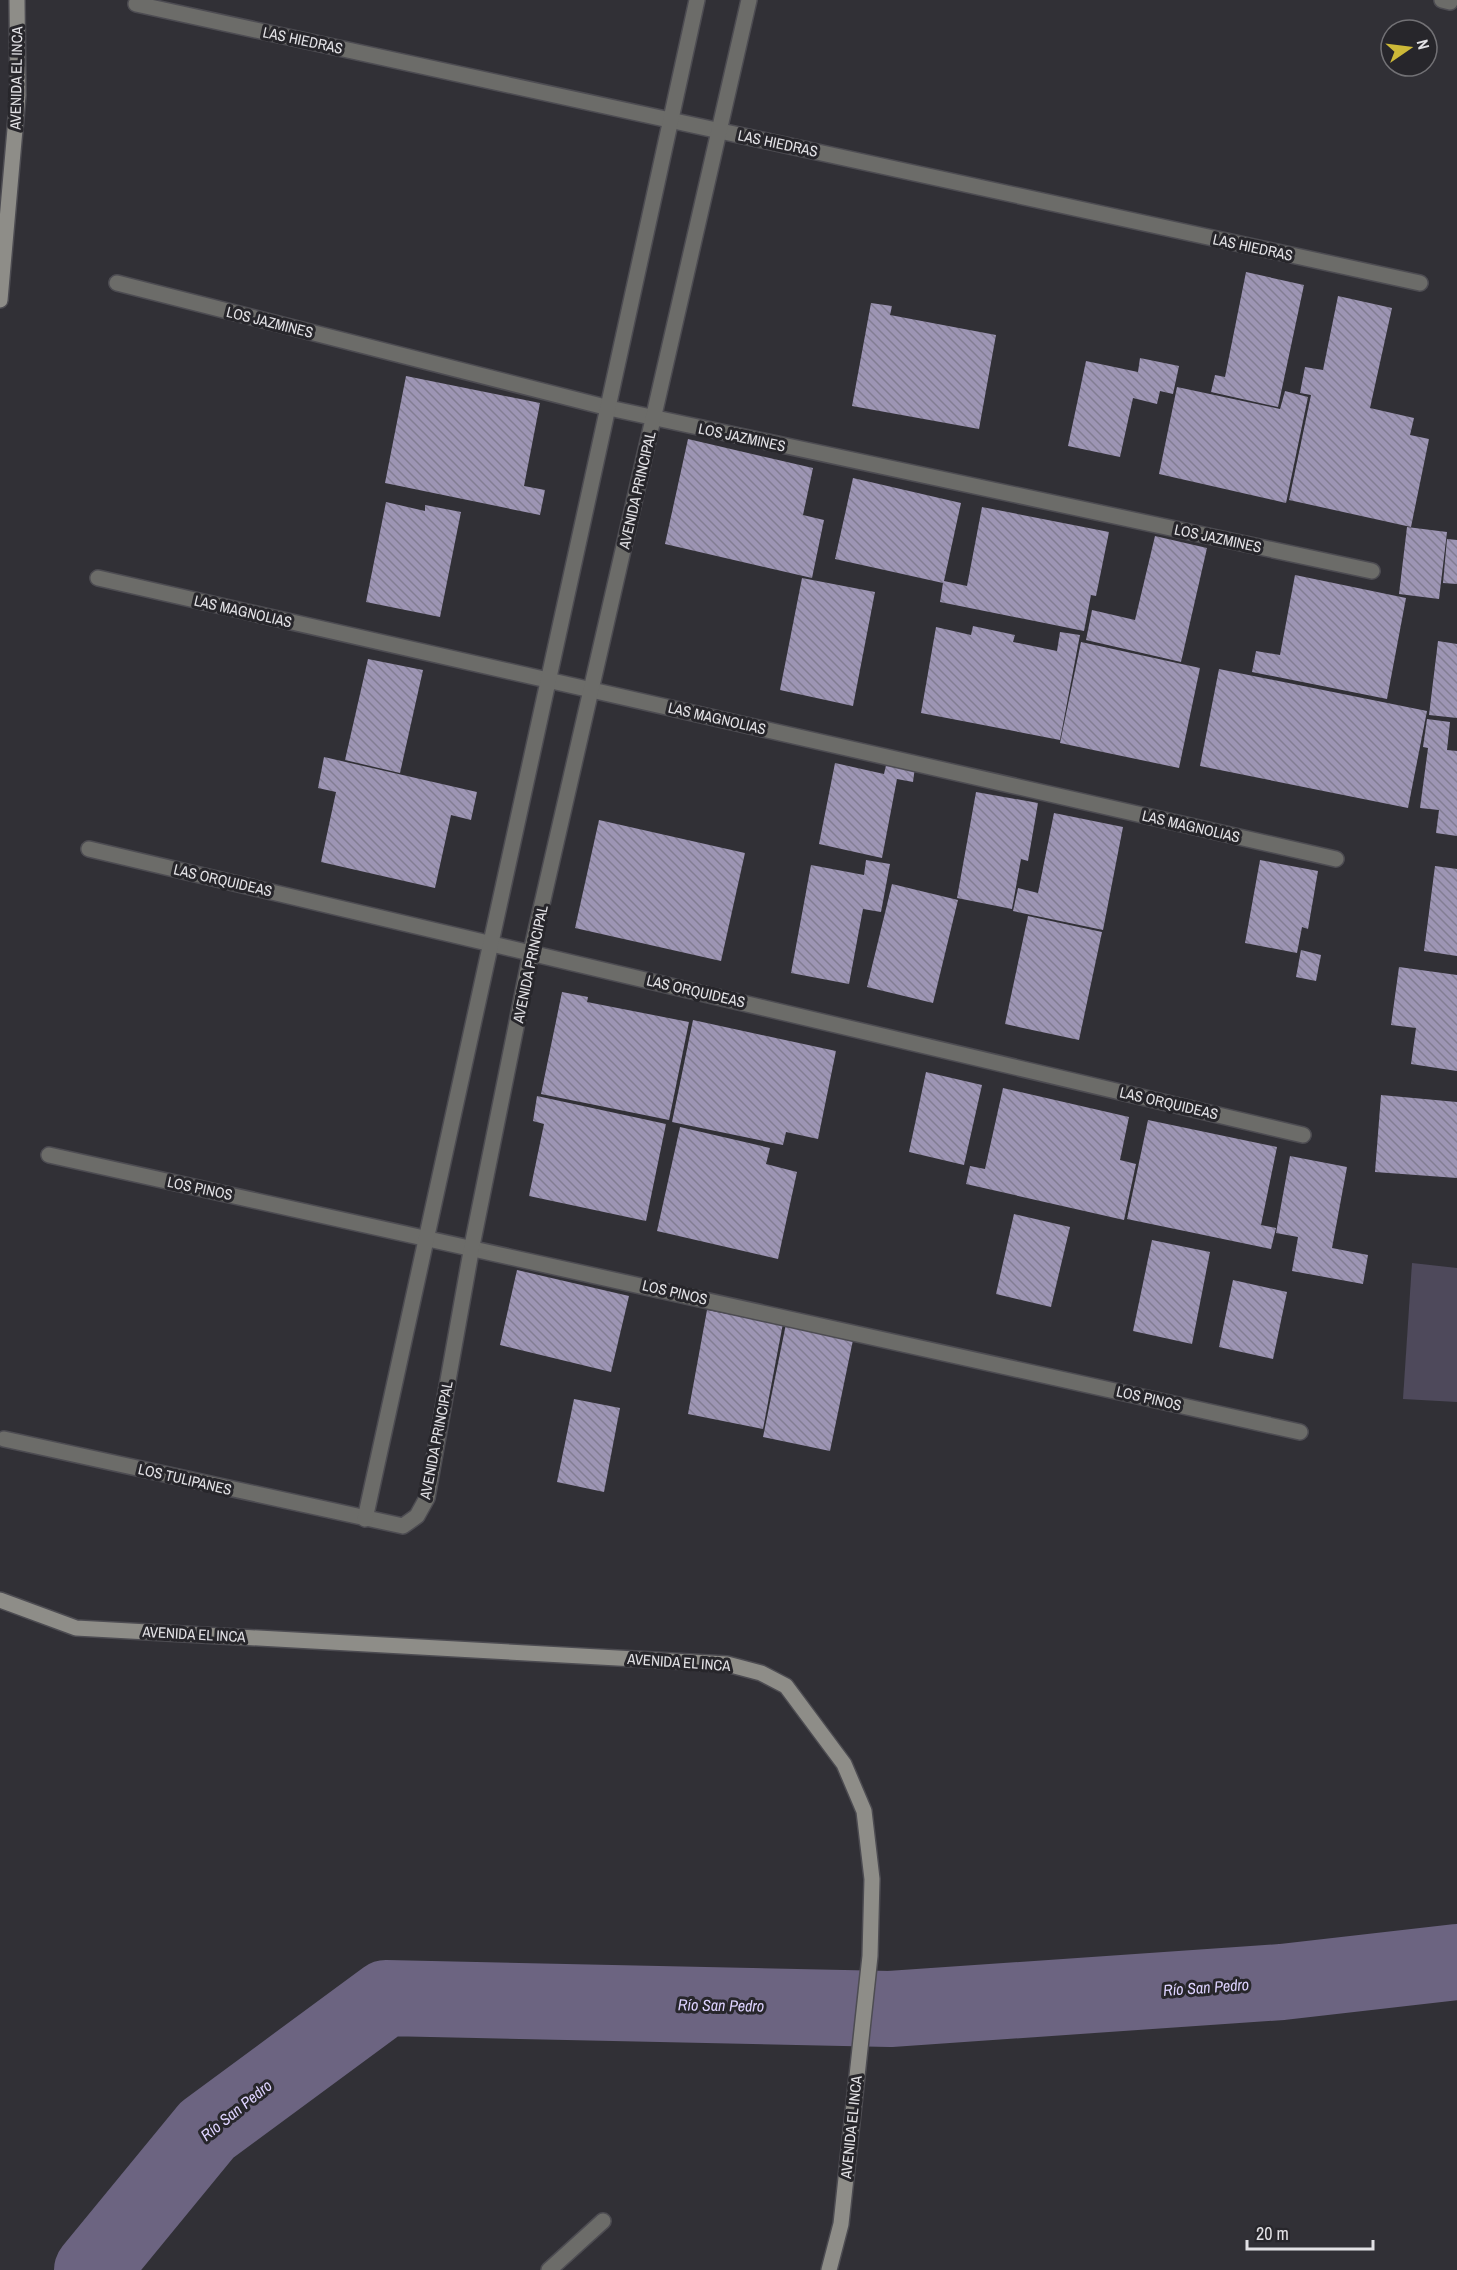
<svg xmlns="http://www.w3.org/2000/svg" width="1457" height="2270" font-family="'Archivo Narrow',sans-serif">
	<defs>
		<pattern id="building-back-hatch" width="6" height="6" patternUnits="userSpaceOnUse" patternTransform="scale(1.5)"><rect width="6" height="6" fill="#9d95b4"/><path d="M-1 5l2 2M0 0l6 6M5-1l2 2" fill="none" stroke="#827d93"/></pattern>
	</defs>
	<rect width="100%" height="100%" fill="#313036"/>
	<polygon fill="#4e495b" points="1412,1263 1457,1268 1457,1402 1403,1399"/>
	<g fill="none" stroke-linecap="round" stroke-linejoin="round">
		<polyline stroke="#6c6481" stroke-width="76" points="92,2270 207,2130 386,1998 890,2009 1282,1982 1457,1962"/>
	</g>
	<g fill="url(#building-back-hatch)">
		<polygon points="1246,272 1304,285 1278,407 1211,392 1215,375 1225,377"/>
		<polygon points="1338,296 1392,308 1370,408 1414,418 1410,435 1429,439 1411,527 1289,500 1311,395 1300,393 1305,367 1323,370"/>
		<polygon points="871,303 892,306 890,315 996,335 979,429 852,406"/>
		<polygon points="1140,358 1179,366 1173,394 1160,391 1157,404 1133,398 1120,457 1068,446 1086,361 1138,372"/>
		<polygon points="406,376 540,403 524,486 545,490 540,515 385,483"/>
		<polygon points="1177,387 1280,409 1285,391 1308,397 1286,503 1159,474"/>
		<polygon points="688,439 813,468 803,515 824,520 812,578 665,544"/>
		<polygon points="853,478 961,503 944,581 967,586 982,507 1109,532 1096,596 1091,595 1084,631 940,602 943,583 835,559"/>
		<polygon points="386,502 425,511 425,505 461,512 440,617 366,602"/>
		<polygon points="1407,527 1447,532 1439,599 1399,594"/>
		<polygon points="1155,536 1207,548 1181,662 1086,640 1092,610 1135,620"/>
		<polygon points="1447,539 1457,540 1457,584 1443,583"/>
		<polygon points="1295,575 1406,598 1387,699 1252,672 1256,651 1280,655"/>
		<polygon points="802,578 875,592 853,706 780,690"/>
		<polygon points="973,626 1015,635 1013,642 1057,651 1060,632 1080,635 1060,740 921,713 936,627 971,635"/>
		<polygon points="1438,641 1457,644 1457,718 1429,715"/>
		<polygon points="1081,642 1200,668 1179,768 1060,743"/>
		<polygon points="368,659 423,670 400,773 345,760"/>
		<polygon points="1219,669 1427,711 1408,808 1200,766"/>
		<polygon points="1427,719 1450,722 1447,750 1457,751 1457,836 1436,833 1439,810 1420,808 1428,748 1423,747"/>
		<polygon points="324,757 477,792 471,820 451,815 435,888 321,862 336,792 318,788"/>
		<polygon points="887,761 915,767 913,782 897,779 882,858 819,844 835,763 884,774"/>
		<polygon points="976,792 1038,803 1028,861 1021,859 1012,909 957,898"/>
		<polygon points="1054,813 1123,827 1103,930 1013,911 1018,888 1038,893"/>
		<polygon points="599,820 745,853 721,961 575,928"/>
		<polygon points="866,860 890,864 881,912 863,909 849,984 791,973 811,865 864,875"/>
		<polygon points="1260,860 1318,871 1308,929 1302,927 1297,953 1245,943"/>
		<polygon points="1435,866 1457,869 1457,956 1424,951"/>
		<polygon points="892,884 958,900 933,1003 867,987"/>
		<polygon points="1028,916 1102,932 1079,1040 1005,1024"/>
		<polygon points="1301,950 1321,955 1316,981 1296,977"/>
		<polygon points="1399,967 1457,975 1457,1071 1411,1064 1416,1028 1391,1025"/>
		<polygon points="562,992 588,997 587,1002 689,1022 669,1120 541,1094"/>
		<polygon points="693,1020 836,1051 818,1139 786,1132 783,1145 672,1122"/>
		<polygon points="926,1072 982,1085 964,1165 909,1152"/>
		<polygon points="1003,1088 1129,1117 1120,1160 1136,1164 1124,1220 966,1184 970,1166 985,1169"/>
		<polygon points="1381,1095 1457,1102 1457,1178 1375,1172"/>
		<polygon points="537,1096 666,1124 646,1221 529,1196 544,1124 533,1121"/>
		<polygon points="1148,1120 1277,1147 1261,1225 1276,1228 1271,1249 1127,1219"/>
		<polygon points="680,1127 770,1148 766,1164 797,1172 778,1259 657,1231"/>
		<polygon points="1290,1156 1347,1167 1332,1248 1368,1255 1363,1284 1292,1271 1298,1237 1276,1233"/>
		<polygon points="1014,1214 1070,1227 1051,1307 996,1294"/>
		<polygon points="1152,1240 1210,1252 1192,1344 1133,1331"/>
		<polygon points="517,1270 629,1296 611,1372 500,1345"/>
		<polygon points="1233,1280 1287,1292 1273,1359 1219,1347"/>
		<polygon points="707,1310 743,1317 744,1310 784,1318 763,1429 688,1414"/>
		<polygon points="787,1319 853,1340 830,1451 763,1437"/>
		<polygon points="574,1399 620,1408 604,1492 557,1482"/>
	</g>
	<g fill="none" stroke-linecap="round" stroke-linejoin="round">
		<defs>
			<polyline id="lane" points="549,2270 603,2221"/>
			<g id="street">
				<polyline points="1442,0 1450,2"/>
				<polyline points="136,4 1420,283"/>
				<polyline points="117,283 609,408 1372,571"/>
				<polyline points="98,578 1336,859"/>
				<polyline points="89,849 1303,1135"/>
				<polyline points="49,1155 1300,1432"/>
				<polyline points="4,1439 403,1526 417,1516 427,1498 472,1246 531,952 749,0"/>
				<polyline points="365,1519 697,0"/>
			</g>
			<g id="secondary">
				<polyline points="0,300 18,95 17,0"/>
				<polyline points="0,1600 76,1628 727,1664 761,1673 786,1686 844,1764 864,1811 872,1879 870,1956 841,2224 829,2270"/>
			</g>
		</defs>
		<use href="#lane" stroke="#4d4c52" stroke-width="18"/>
		<use href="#street" stroke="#4d4c52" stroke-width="18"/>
		<use href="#secondary" stroke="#4d4c52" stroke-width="18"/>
		<use href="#lane" stroke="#6c6c69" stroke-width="15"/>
		<use href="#street" stroke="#6c6c69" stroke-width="15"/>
		<use href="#secondary" stroke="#8e8d88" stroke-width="15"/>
	</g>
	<g text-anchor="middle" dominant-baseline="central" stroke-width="6" stroke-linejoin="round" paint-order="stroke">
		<g font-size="15" fill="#e2e1e5" stroke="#27262b">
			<text transform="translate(303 40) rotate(12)">LAS HIEDRAS</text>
			<text transform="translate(16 78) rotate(-89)">AVENIDA EL INCA</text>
			<text transform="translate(778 143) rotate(12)">LAS HIEDRAS</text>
			<text transform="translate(1253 247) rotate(12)">LAS HIEDRAS</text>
			<text transform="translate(270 322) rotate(14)">LOS JAZMINES</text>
			<text transform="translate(742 437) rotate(12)">LOS JAZMINES</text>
			<text transform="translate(637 490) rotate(-77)">AVENIDA PRINCIPAL</text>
			<text transform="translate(1218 538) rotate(12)">LOS JAZMINES</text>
			<text transform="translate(243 611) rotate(13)">LAS MAGNOLIAS</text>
			<text transform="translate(717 718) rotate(13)">LAS MAGNOLIAS</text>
			<text transform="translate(1191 826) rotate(13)">LAS MAGNOLIAS</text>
			<text transform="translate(223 880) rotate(13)">LAS ORQUIDEAS</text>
			<text transform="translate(530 964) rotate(-78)">AVENIDA PRINCIPAL</text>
			<text transform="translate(696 991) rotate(13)">LAS ORQUIDEAS</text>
			<text transform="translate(1169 1103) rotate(13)">LAS ORQUIDEAS</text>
			<text transform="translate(200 1188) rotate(12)">LOS PINOS</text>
			<text transform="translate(675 1292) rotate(13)">LOS PINOS</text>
			<text transform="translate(1149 1398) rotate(13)">LOS PINOS</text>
			<text transform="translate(436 1440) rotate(-79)">AVENIDA PRINCIPAL</text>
			<text transform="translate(185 1479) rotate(13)">LOS TULIPANES</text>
			<text transform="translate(194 1634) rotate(3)">AVENIDA EL INCA</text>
			<text transform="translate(679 1662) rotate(4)">AVENIDA EL INCA</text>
			<text transform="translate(851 2127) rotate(-84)">AVENIDA EL INCA</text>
		</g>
		<g font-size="16" font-style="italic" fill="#ddd2fe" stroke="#27262b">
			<text transform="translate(1206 1987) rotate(-4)">Río San Pedro</text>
			<text transform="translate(721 2005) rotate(1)">Río San Pedro</text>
			<text transform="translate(236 2110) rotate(-39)">Río San Pedro</text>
		</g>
	</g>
	<g transform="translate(1409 48) rotate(76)"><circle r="28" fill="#27262b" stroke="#727175" stroke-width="1.5"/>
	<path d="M0-4.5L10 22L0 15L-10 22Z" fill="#cdb938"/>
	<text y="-9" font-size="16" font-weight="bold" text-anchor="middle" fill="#e2e1e5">N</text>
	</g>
	<path d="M1247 2240v9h126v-9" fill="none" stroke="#e2e1e5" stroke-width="3"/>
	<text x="1256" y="2240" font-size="18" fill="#e2e1e5" stroke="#27262b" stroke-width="4.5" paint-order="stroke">20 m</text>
</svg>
